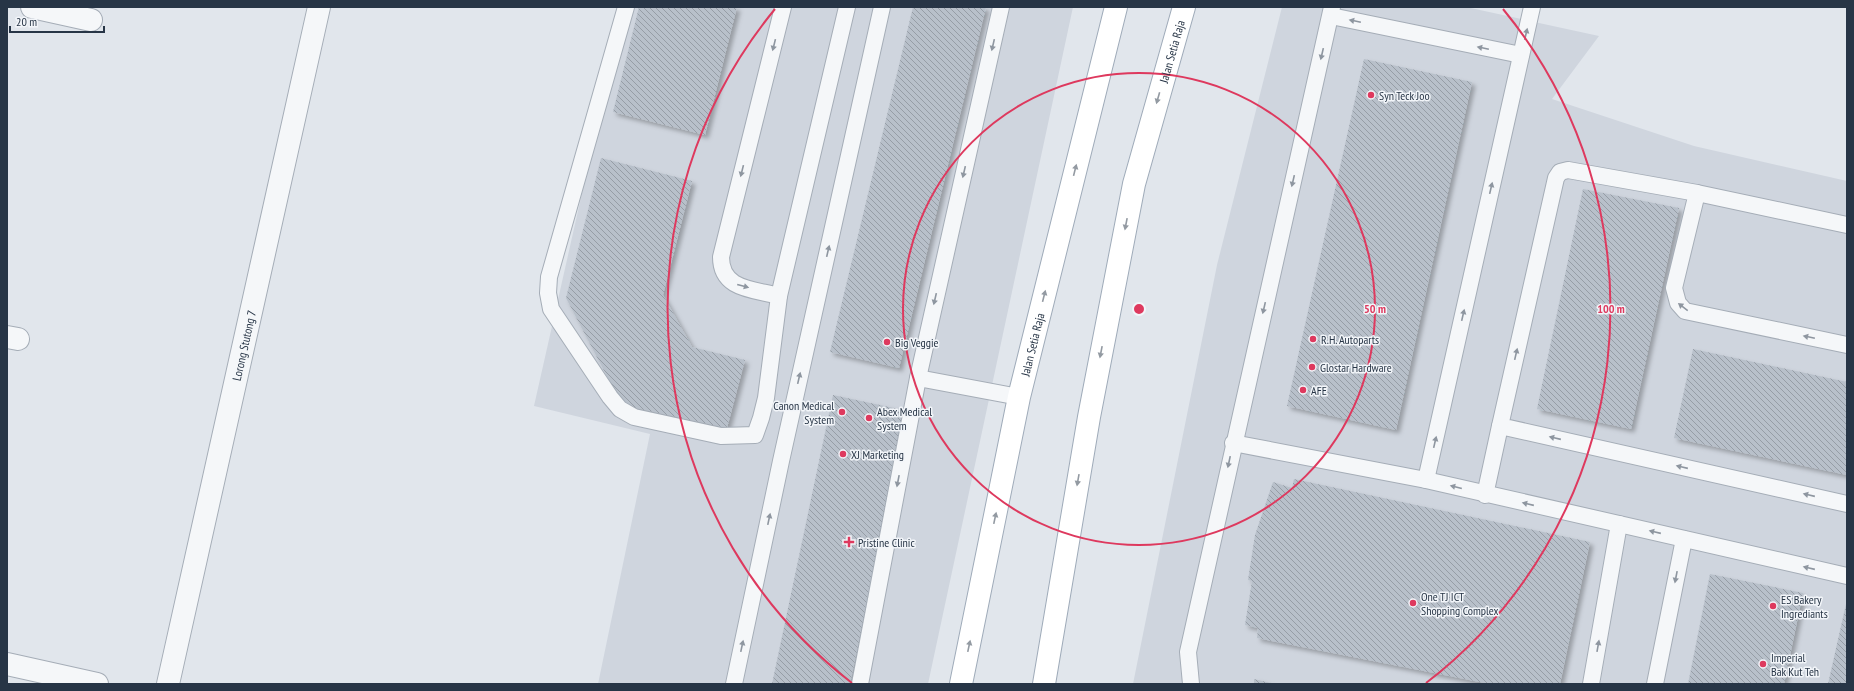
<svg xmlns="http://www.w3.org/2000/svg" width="1854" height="691" font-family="'PT Sans Narrow',sans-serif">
	<defs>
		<pattern id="building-back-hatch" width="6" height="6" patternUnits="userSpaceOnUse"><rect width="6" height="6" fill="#b8c0ca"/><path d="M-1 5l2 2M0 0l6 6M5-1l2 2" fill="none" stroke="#969da6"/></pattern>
		<filter id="shadow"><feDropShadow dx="3.5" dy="3.5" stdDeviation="2" flood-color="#0004"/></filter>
	</defs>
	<rect width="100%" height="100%" fill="#e1e6ec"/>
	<g fill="#cfd5de">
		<polygon points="624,7 1073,7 928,684 598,684 650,434 534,406"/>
		<polygon points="1282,7 1466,7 1599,36 1552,99 1694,146 1847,181 1847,684 1133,684 1217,265"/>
	</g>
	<g fill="url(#building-back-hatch)" filter="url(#shadow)">
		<polygon points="639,7 737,7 705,135 613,112"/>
		<polygon points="913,7 986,7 899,368 830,352"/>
		<polygon points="1364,59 1472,82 1396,430 1287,406"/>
		<polygon points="601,158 692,181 663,295 692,347 745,360 727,428 622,405 566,298"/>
		<polygon points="1583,189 1679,208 1631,429 1537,409"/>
		<polygon points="1693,349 1847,382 1847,475 1674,438"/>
		<polygon points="833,395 908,411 850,684 772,684"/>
		<polygon points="1294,479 1590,542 1560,684 1490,684 1257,638 1258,628 1245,625 1252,581 1248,580 1255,535 1273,482 1292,488"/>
		<polygon points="1710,574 1803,593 1784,684 1688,684"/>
		<polygon points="1846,604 1847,684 1828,684"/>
		<polygon points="1254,679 1271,683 1271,684 1254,684"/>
	</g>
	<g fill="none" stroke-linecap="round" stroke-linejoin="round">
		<defs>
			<g id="lane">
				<polyline points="626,7 549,277 548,293 551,309 610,397 620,409 634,417 721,436 755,435 761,418 766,398 779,296 847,7"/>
				<polyline points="1331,16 1521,55"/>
				<polyline points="1697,193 1674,288 1678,303 1685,311 1847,345"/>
				<polyline points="1847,225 1697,193 1568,170 1560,172 1556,178 1500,426 1847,504"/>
				<path d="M779,296C753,289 721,290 721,257L783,7"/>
				<polyline points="918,378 1019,397"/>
				<polyline points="1233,443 1426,480 1847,576"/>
				<polyline points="1426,480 1532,7"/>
				<polyline points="1485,495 1500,426"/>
				<polyline points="734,684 781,461 882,7"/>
				<polyline points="860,684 918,378 1001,7"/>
				<polyline points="1191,684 1188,652 1332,7"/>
				<polyline points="1591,684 1619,524"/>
				<polyline points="1655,684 1684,539"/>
			</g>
			<g id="street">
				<polyline points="32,7 91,20"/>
				<polyline points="7,337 18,339"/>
				<polyline points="7,664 97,684"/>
				<path id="s1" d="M168,684L319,7"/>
			</g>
			<g id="primary">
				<path id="s2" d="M961,684L1019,397L1116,7"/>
				<path id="s3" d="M1044,684L1089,417L1134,184L1184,7"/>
			</g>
		</defs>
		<use href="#lane" stroke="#a5adb7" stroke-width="18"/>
		<use href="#street" stroke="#a5adb7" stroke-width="24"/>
		<use href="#primary" stroke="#9fabb9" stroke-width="24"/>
		<use href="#lane" stroke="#f5f7f9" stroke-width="16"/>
		<use href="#street" stroke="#f5f7f9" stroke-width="22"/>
		<use href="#primary" stroke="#fff" stroke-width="22"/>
	</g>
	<defs><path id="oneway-solid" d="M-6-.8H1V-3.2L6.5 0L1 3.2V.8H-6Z"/></defs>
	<g fill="#8e96a0">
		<use href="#oneway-solid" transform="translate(1355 21) rotate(-168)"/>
		<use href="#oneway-solid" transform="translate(1526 34) rotate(-77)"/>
		<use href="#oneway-solid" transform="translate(774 45) rotate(104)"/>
		<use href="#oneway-solid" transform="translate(993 45) rotate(103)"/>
		<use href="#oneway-solid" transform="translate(1483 48) rotate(-168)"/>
		<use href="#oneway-solid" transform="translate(1322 54) rotate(103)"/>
		<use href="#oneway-solid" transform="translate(742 171) rotate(104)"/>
		<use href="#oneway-solid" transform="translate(964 172) rotate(103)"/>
		<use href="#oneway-solid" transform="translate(1293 181) rotate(103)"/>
		<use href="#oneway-solid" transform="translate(1491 188) rotate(-77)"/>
		<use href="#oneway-solid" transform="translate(828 251) rotate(-77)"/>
		<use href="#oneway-solid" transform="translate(743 286) rotate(15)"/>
		<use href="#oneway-solid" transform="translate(935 299) rotate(103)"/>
		<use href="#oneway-solid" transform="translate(1683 307) rotate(-142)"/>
		<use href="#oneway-solid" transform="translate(1264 308) rotate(103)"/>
		<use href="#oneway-solid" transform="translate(1463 315) rotate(-77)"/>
		<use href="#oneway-solid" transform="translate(1809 337) rotate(-168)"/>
		<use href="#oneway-solid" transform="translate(1516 354) rotate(-77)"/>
		<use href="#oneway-solid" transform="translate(799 378) rotate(-77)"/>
		<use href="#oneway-solid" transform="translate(1555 438) rotate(-167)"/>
		<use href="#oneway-solid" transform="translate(1435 442) rotate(-77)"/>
		<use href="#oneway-solid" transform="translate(1229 462) rotate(102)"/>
		<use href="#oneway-solid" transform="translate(1682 467) rotate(-167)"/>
		<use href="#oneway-solid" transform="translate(898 481) rotate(101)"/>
		<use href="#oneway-solid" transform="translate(1456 487) rotate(-166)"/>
		<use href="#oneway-solid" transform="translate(1809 495) rotate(-167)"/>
		<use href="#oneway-solid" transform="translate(1528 504) rotate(-167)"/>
		<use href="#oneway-solid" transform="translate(769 519) rotate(-78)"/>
		<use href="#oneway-solid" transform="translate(1655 532) rotate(-167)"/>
		<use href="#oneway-solid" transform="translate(1809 568) rotate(-167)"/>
		<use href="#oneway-solid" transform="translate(1676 577) rotate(101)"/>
		<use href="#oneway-solid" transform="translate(742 646) rotate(-78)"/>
		<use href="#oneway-solid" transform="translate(1598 646) rotate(-80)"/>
	</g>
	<g fill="#939aa2">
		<use href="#oneway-solid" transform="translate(1158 98) rotate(106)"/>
		<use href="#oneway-solid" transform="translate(1075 170) rotate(-76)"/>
		<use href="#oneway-solid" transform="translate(1126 224) rotate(101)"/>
		<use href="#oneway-solid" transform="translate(1044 296) rotate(-76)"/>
		<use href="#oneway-solid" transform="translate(1101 352) rotate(101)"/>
		<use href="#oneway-solid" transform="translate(1078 480) rotate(100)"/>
		<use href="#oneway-solid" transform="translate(995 518) rotate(-78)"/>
		<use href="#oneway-solid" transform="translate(969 646) rotate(-78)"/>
	</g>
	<g fill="none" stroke="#de395e" stroke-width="2">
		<circle cx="1139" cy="309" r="236"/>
		<path d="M852 683A472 472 0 0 1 775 9M1503 9A472 472 0 0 1 1426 683"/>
	</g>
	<g fill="#de395e" stroke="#f2f5f9" stroke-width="1.5">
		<circle cx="1371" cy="95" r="4"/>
		<circle cx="1313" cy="339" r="4"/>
		<circle cx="887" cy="342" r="4"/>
		<circle cx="1312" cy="367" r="4"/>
		<circle cx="1303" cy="390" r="4"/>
		<circle cx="842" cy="412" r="4"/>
		<circle cx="869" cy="418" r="4"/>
		<circle cx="843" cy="454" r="4"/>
		<path d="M847 536h4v4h4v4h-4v4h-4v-4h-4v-4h4z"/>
		<circle cx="1413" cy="603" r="4"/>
		<circle cx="1773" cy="606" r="4"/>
		<circle cx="1763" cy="664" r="4"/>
	</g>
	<g text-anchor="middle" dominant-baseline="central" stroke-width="3" stroke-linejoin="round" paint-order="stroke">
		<g font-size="12" fill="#273546" stroke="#f2f5f9">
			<text stroke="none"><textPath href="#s3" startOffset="646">Jalan Setia Raja</textPath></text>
			<text stroke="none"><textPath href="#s2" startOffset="347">Jalan Setia Raja</textPath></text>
			<text stroke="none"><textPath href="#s1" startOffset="347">Lorong Stutong 7</textPath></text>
		</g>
		<g font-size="12" fill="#273546" stroke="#f2f5f9" text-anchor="start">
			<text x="1379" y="95">Syn Teck Joo</text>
			<text x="1321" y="339">R.H. Autoparts</text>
			<text x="895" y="342">Big Veggie</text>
			<text x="1320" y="367">Glostar Hardware</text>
			<text x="1311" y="390">AFE</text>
			<text x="834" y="405" text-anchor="end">Canon Medical<tspan x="834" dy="14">System</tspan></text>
			<text x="877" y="411">Abex Medical<tspan x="877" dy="14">System</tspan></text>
			<text x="851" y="454">XJ Marketing</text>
			<text x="858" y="542">Pristine Clinic</text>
			<text x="1421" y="596">One TJ ICT<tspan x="1421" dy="14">Shopping Complex</tspan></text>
			<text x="1781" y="599">ES Bakery<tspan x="1781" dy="14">Ingrediants</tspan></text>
			<text x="1771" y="657">Imperial<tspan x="1771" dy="14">Bak Kut Teh</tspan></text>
		</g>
	</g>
	<circle cx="1139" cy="309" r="6" fill="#de395e" stroke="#f2f5f9" stroke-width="2"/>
	<g font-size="12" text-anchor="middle" font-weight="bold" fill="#de395e" stroke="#f2f5f9" stroke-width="3" stroke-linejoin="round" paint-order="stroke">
		<text x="1375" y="313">50 m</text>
		<text x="1611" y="313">100 m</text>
	</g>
	<rect width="1854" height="691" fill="none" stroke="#273546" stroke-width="16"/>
	<path d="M10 26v6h94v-6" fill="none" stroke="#273546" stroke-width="2"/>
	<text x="16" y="26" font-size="12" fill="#273546" stroke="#f2f5f9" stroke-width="3" paint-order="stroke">20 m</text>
</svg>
